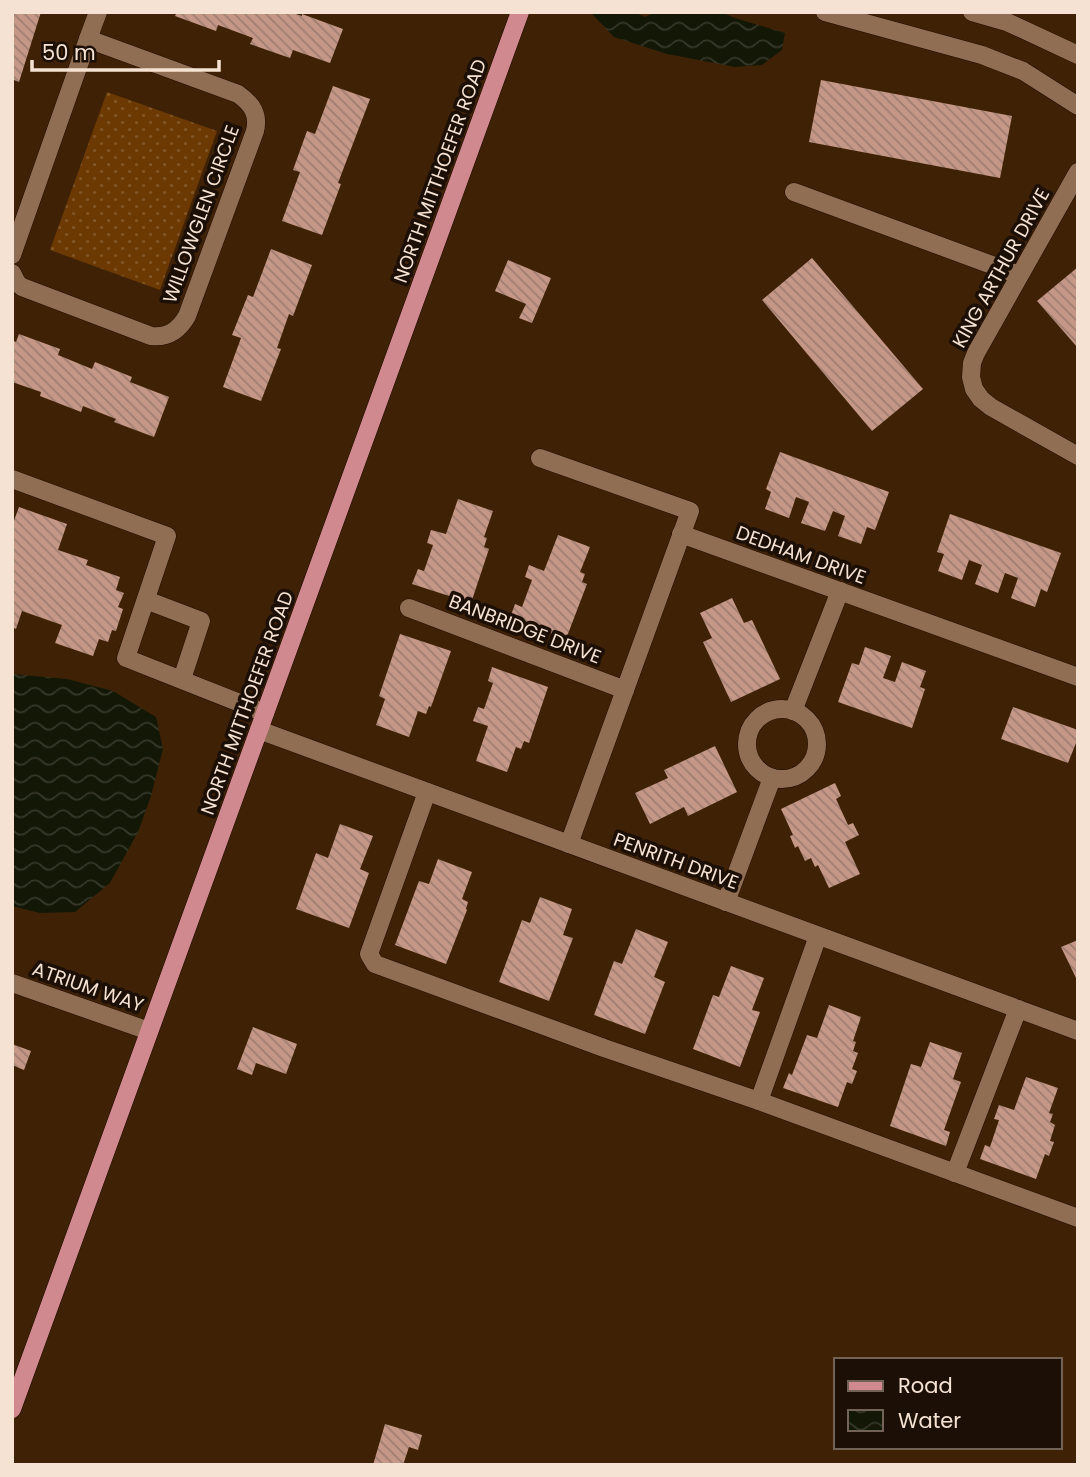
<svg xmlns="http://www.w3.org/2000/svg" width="1090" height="1477" font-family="Poppins,sans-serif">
	<defs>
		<pattern id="grass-dots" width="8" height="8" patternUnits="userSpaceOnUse" patternTransform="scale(1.75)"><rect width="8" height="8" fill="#6b3901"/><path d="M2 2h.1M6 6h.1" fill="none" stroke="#815525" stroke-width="1.8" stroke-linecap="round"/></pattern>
		<pattern id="water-waves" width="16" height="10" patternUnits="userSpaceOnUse" patternTransform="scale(1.75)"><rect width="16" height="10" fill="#131705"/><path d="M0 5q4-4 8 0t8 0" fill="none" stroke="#363829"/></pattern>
		<pattern id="building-back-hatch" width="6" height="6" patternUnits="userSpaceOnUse" patternTransform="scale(1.75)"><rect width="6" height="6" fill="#c49787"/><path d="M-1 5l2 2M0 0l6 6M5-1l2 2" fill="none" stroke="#9f7e71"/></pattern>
	</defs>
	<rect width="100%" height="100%" fill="#3f2206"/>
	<polygon fill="url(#grass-dots)" points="107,92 217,131 160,290 50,250"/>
	<g fill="url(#water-waves)">
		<polygon points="590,12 634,12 645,17 656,12 721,12 735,18 785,33 782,50 762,65 735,67 667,54 614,37"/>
		<polygon points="12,674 67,679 113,691 156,717 163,749 151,796 138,832 110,883 75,912 40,913 12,906"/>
	</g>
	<g fill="url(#building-back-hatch)">
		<polygon points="12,12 41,12 19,82 14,80 13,86"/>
		<polygon points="177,12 290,12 302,16 302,14 343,29 330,63 293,50 290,58 250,44 253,38 218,25 216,31 175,16"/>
		<polygon points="821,80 1012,116 1000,178 809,142"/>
		<polygon points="333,86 370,99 338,183 341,184 322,235 282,221 300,172 293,170 307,131 315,134"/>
		<polygon points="271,249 312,265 293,316 289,314 277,348 281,349 261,401 223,387 241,338 232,335 248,295 253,297"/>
		<polygon points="812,258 923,389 872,431 762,300"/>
		<polygon points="508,260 551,278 532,323 519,318 526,304 495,291"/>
		<polygon points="1078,267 1078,348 1037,301"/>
		<polygon points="19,334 60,349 58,355 92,369 95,362 132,377 130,382 169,397 154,437 114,422 116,419 83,406 81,412 40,396 41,392 12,382 12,340 16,342"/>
		<polygon points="780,452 889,492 875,530 867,527 861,544 838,536 845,516 833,511 825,531 801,523 809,502 796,497 789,518 765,509 771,492 766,489"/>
		<polygon points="458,499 493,511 484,537 487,538 484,547 489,549 471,603 412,584 418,569 424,571 433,545 427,543 431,530 446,534"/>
		<polygon points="19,507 67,524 58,550 88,560 86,565 120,577 116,590 124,593 118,607 123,609 116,631 112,630 108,642 99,639 93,656 55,643 62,625 22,611 16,629 12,627 12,526"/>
		<polygon points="950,514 1061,553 1047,592 1041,589 1035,607 1011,598 1018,578 1005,573 998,593 975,584 982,565 969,560 962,580 938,571 944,554 937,552"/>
		<polygon points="558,535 590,547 580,572 585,574 582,582 587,584 566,639 510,618 515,604 522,607 532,580 525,577 529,565 544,571"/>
		<polygon points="732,598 744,623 752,620 780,679 731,702 703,642 712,638 700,613"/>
		<polygon points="400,634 451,651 431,707 429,706 426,714 418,711 409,737 376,725 385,699 379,696"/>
		<polygon points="865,647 891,656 883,678 895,682 902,662 926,671 920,687 925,689 912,728 838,702 852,663 859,665"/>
		<polygon points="492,667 548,687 529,743 524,741 521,749 516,747 507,772 476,761 488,726 473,721 478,707 484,709 493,683 488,681"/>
		<polygon points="1013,707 1078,730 1078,738 1068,763 1001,739"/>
		<polygon points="715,746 737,792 688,816 684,807 650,824 635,793 668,778 664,770"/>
		<polygon points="835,783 841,796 836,799 848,825 853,823 859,835 845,842 860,874 829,888 818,865 815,867 811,858 805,861 798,846 795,848 790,836 793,835 781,809"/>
		<polygon points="340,824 373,836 360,869 369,873 349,928 296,909 316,853 328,858"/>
		<polygon points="438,859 472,872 462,899 468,902 466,909 467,910 446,964 395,945 419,881 429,884"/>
		<polygon points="540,897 572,909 563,935 573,938 549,1001 499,982 522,920 530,923"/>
		<polygon points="636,929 668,942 654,977 665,982 645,1034 594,1015 614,961 622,964"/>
		<polygon points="1078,940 1078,977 1076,978 1061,947"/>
		<polygon points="731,966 764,978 752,1010 760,1012 740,1067 693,1049 713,995 719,997"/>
		<polygon points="829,1005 861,1017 853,1041 856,1042 853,1051 858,1053 852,1069 857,1071 852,1084 847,1082 838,1107 783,1088 789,1073 792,1075 807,1035 817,1038"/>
		<polygon points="253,1027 297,1044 286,1074 256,1063 252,1075 237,1069"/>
		<polygon points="930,1042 962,1053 953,1079 961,1082 944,1130 950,1132 946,1146 890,1126 911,1064 921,1067"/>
		<polygon points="12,1044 31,1051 24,1070 12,1065"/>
		<polygon points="1026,1077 1058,1088 1049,1113 1053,1114 1050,1122 1055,1125 1050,1141 1054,1142 1049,1156 1045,1154 1036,1179 980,1159 985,1145 990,1147 999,1120 994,1119 999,1105 1014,1110"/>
		<polygon points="385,1424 422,1435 418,1450 409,1447 403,1465 373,1465"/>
	</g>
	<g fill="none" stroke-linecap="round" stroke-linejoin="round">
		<defs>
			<g id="minor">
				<polyline points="825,12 982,55 1023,71 1078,106"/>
				<polyline points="972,12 1007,22 1078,55"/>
				<polyline points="88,39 98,12"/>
				<polyline points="1078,172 976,353 972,363 971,377 974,389 981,399 991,407 1078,456"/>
				<polyline points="794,192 1019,275"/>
				<path d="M12,255L88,39L238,94C252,104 259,114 255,131L187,316C179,330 168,338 151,336L22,287L17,283L12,273"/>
				<polyline points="540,458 690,511 569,844"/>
				<polyline points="12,479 167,536 126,658 265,713"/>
				<polyline points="681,534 1078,677"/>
				<polyline points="146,600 201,621 182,679"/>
				<polyline points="409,608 625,690"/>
				<circle cx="782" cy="744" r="35"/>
				<polyline points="793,711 840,591"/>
				<polyline points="259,730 1078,1031"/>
				<polyline points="427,792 369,954 375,964 604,1048 759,1101 1078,1218"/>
				<polyline points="726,902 772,778"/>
				<polyline points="12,983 149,1031"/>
				<polyline points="759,1101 818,936"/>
				<polyline points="955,1173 1018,1009"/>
			</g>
			<polyline id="major" points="12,1409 520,12"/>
		</defs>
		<use href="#minor" stroke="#210c00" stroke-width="19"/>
		<use href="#major" stroke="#210c00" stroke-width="19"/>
		<use href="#minor" stroke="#906e53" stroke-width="18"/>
		<use href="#major" stroke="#d18990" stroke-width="18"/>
	</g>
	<g text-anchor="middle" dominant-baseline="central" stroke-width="7" stroke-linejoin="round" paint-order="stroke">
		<g font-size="19" fill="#f6e2d3" stroke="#1c0f05">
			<text transform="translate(440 171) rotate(-70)">NORTH MITTHOEFER ROAD</text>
			<text transform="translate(201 214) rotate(-70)">WILLOWGLEN CIRCLE</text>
			<text transform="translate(1001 268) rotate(-61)">KING ARTHUR DRIVE</text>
			<text transform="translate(801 555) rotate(20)">DEDHAM DRIVE</text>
			<text transform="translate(525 629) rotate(21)">BANBRIDGE DRIVE</text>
			<text transform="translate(247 703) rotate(-70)">NORTH MITTHOEFER ROAD</text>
			<text transform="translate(676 861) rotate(20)">PENRITH DRIVE</text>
			<text transform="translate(88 987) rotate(19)">ATRIUM WAY</text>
		</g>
	</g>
	<rect width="1090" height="1477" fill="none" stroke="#f6e2d3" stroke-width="28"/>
	<rect x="834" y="1358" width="228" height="91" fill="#1c0f05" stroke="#736357" stroke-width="2"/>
	<rect x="848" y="1381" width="35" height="10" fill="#d18990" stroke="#736357" stroke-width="2"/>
	<text x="898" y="1393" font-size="21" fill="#f6e2d3">Road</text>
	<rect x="848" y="1410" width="35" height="21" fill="url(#water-waves)" stroke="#736357" stroke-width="2"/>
	<text x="898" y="1428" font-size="21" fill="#f6e2d3">Water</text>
	<path d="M32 60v10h187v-10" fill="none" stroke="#f6e2d3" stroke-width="3.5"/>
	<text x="42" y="60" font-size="21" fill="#f6e2d3" stroke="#1c0f05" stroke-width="5" paint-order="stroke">50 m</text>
</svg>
